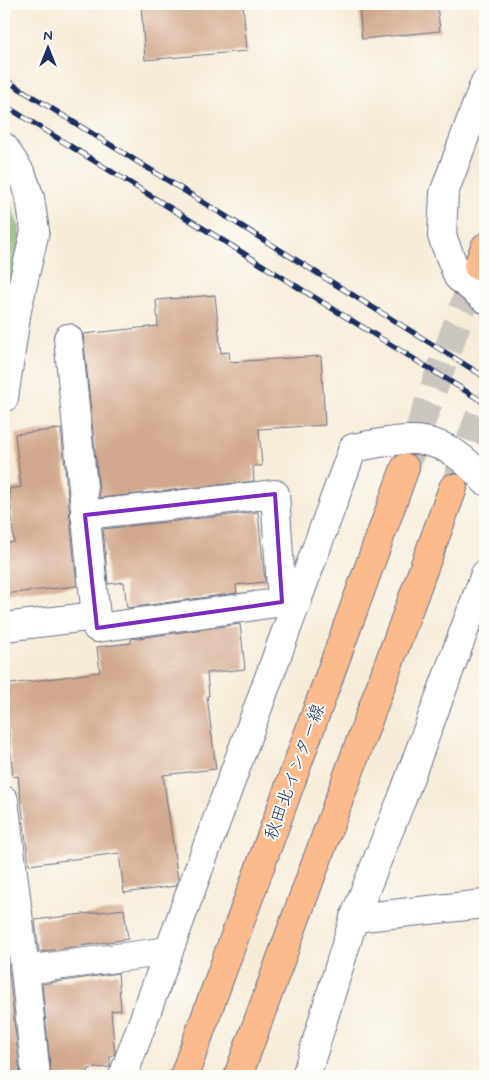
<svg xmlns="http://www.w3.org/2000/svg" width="489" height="1080" font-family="Mynerve,'Klee One',sans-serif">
	<rect width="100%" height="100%" fill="#fdfcf7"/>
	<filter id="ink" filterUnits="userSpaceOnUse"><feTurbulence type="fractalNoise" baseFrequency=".02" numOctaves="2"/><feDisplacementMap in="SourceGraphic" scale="10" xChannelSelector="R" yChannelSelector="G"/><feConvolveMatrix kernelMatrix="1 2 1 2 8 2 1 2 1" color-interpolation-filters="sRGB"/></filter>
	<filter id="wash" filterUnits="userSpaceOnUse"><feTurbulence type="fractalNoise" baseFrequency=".0096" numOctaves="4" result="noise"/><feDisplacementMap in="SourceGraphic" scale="20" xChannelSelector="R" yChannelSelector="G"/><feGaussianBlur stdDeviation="1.12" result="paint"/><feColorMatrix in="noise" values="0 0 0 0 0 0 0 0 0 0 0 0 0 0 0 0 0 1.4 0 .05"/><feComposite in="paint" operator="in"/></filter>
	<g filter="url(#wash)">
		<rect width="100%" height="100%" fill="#f7ecd9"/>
		<polygon fill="#86b56e" stroke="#507266" points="4,187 19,228 19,273 4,282"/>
		<g id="blocks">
			<g fill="#d1a88d">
				<polygon points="141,4 243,4 247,51 145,60"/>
				<polygon points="359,4 437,4 440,31 362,39"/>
				<polygon points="215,295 221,353 229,352 230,362 321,356 325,425 259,429 262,466 253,466 254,481 100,498 83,334 158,326 156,300"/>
				<polygon points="61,429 77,586 4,594 4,543 14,542 9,489 21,487 15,434"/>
				<polygon points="258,512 265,582 236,585 237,593 127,608 124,582 108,584 103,529"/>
				<polygon points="240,624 245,669 207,673 209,696 207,696 216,769 163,775 178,880 176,886 124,893 119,853 29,865 18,776 13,777 4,685 100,672 97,647 131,643 131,639"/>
				<polygon points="124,909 128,939 39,952 35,920"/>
				<polygon points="4,925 9,972 20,1076 8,1076 4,1048"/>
				<polygon points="118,973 121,1010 111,1011 115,1054 110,1056 110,1067 88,1069 89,1076 51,1076 42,984"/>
			</g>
		</g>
	</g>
	<g filter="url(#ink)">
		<use href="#blocks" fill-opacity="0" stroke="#687189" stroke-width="1"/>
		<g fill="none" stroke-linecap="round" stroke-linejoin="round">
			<g stroke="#cbc6c0" stroke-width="28" stroke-dasharray="28 14" stroke-linecap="butt">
				<polyline points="405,468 478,266"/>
				<polyline points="456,481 485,400"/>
			</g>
			<defs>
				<g id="minor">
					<polyline points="485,82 444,193 442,236 458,277 485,299"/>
					<polyline points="4,147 22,175 30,198 35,231 17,310 4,398"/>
					<polyline points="68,338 97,628 298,600"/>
					<polyline points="85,515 275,494 282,602"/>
					<polyline points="4,627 96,616"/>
					<polyline points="4,800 25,970 169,951"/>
					<polyline points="354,918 485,904"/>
					<polyline points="25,970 36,1076"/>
					<path d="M123,1076L353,448C414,436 441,431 485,481"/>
					<polyline points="306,1076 354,918 403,796 485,574"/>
				</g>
				<g id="primary">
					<polyline points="478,266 485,247"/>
					<polyline points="184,1076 405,468"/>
					<polyline points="238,1076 453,488"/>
				</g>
			</defs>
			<use href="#minor" stroke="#687189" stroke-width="30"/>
			<use href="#primary" stroke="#687189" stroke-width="30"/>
			<use href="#minor" stroke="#fff" stroke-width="28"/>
			<use href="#primary" stroke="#fbbb8d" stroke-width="28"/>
			<defs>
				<g id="rail">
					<polyline points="4,79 485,377"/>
					<polyline points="4,105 485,403"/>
				</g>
			</defs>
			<use href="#rail" stroke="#1b2f5e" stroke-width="5.5"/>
			<use href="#rail" stroke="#fdfcf7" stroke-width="4" stroke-dasharray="11" stroke-linecap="butt"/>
		</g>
	</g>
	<path fill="none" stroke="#7b2cbf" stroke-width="4" stroke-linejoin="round" d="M275,494L282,602L97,628L85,515Z"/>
	<g text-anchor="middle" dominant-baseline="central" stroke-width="4" stroke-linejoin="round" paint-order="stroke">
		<g font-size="18" fill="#1b2f5e" stroke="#fdfcf7">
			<text transform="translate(295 772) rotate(-70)">秋田北インター線</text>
		</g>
	</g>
	<rect width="489" height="1080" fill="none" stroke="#fdfcf7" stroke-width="20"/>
	<g transform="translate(48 48)" stroke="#fdfcf7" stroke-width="4" paint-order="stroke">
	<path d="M0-4L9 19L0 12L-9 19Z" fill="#1b2f5e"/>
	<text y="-8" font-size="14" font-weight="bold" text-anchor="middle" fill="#1b2f5e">N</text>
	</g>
</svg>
